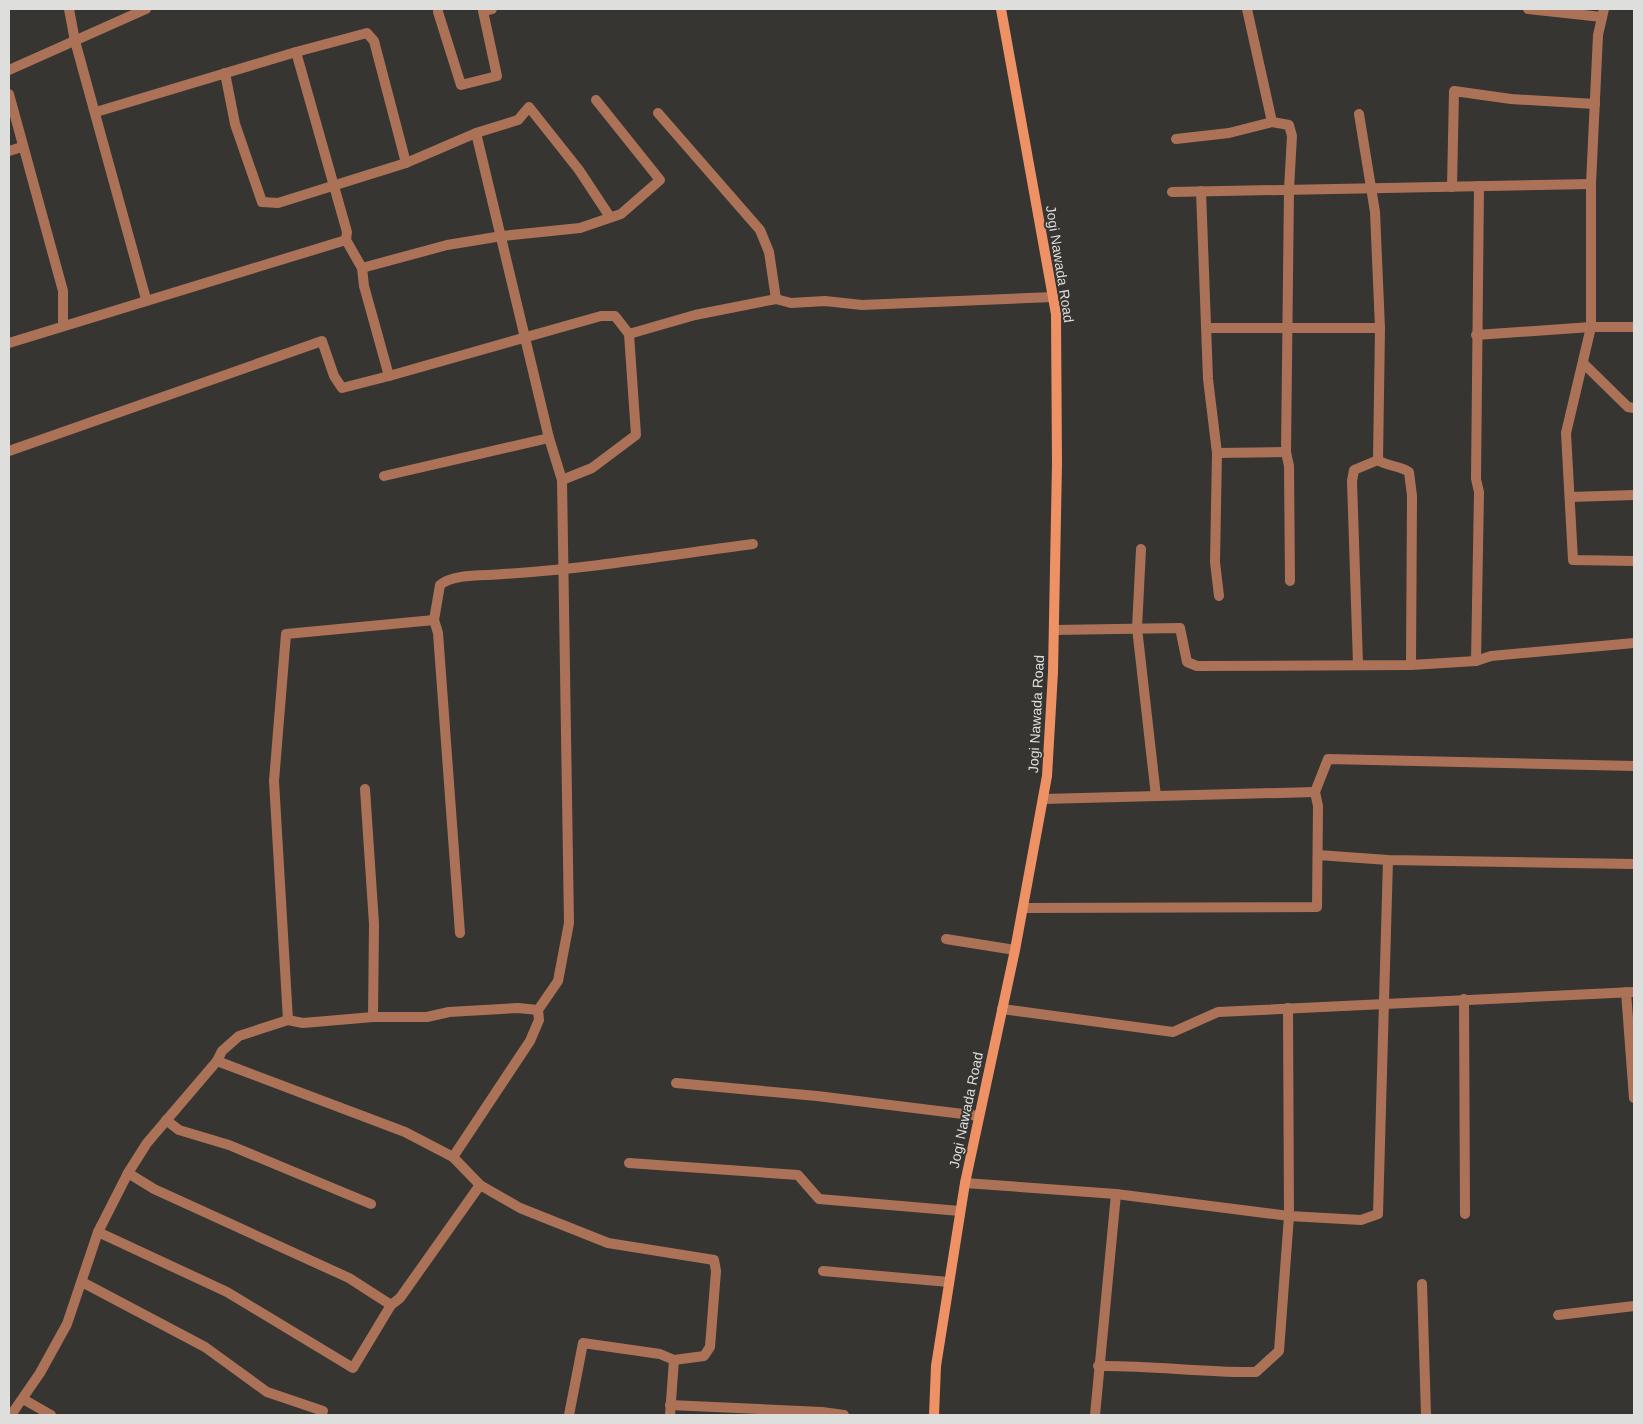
<svg xmlns="http://www.w3.org/2000/svg" width="1643" height="1424" font-family="Helvetica,sans-serif">
	<rect width="100%" height="100%" fill="#363532"/>
	<g fill="none" stroke-linecap="round" stroke-linejoin="round">
		<g stroke="#ac7257" stroke-width="10">
			<polyline points="69,9 75,41 146,299"/>
			<polyline points="1247,9 1272,122"/>
			<polyline points="1528,9 1602,17"/>
			<polyline points="1604,9 1598,35 1591,184 1591,327 1566,433 1573,560 1634,561"/>
			<polyline points="438,12 461,85 497,76 483,11 492,9"/>
			<polyline points="296,52 347,232 346,240 362,268 364,286 389,376 601,316 615,316 629,334 636,435 592,468 562,480"/>
			<polyline points="9,70 146,9"/>
			<polyline points="225,73 235,124 262,202 278,203 406,163 476,133 518,120 529,107 579,170 610,217"/>
			<polyline points="9,94 63,291 63,325"/>
			<polyline points="96,112 296,52 367,33 374,41 406,163"/>
			<polyline points="658,113 760,230 769,252 776,299"/>
			<polyline points="1359,114 1375,212 1380,328 1378,460"/>
			<polyline points="1176,139 1229,133 1272,122 1289,125 1292,136 1289,189 1286,452 1289,466 1290,581"/>
			<polyline points="9,151 22,147"/>
			<polyline points="1452,187 1454,91 1511,99 1595,104"/>
			<polyline points="1201,191 1208,379 1217,453 1215,562 1219,596"/>
			<polyline points="1172,192 1591,184"/>
			<polyline points="362,268 447,245 502,236 580,228 621,214 660,180 596,100"/>
			<polyline points="1207,328 1380,328"/>
			<polyline points="629,334 695,315 776,299 791,303 825,301 862,305 1053,297"/>
			<polyline points="1476,335 1591,327 1634,327"/>
			<polyline points="9,343 346,240"/>
			<polyline points="1583,363 1628,407 1634,408"/>
			<polyline points="9,451 322,341 334,376 342,388 389,376"/>
			<polyline points="1217,453 1286,452"/>
			<path d="M1378,460C1388,467 1399,465 1409,472L1412,496L1411,665"/>
			<polyline points="384,476 549,438"/>
			<polyline points="1570,497 1634,495"/>
			<polyline points="1141,549 1137,628 1156,796"/>
			<polyline points="1054,630 1180,628 1187,662 1197,666 1411,665 1476,661 1491,656 1634,643"/>
			<polyline points="1476,661 1479,492 1476,479 1479,186"/>
			<polyline points="1358,664 1352,481 1354,470 1378,460"/>
			<polyline points="365,789 374,924 373,1017"/>
			<polyline points="1043,799 1315,792"/>
			<polyline points="1318,855 1388,860 1634,864"/>
			<polyline points="1023,908 1317,907 1318,806 1315,792 1328,759 1634,766"/>
			<path d="M460,933L438,633L434,620L440,585C454,573 485,576 503,574C587,569 670,555 753,544"/>
			<polyline points="946,939 1015,950"/>
			<polyline points="1626,992 1634,1098"/>
			<polyline points="1464,999 1465,1214"/>
			<polyline points="1002,1009 1173,1032 1218,1012 1634,992"/>
			<polyline points="288,1020 274,781 286,634 434,620"/>
			<polyline points="217,1061 405,1132 453,1157 480,1185 520,1208 608,1243 714,1260 716,1271 710,1347 704,1356 674,1360 660,1354 583,1343 569,1415"/>
			<polyline points="676,1083 817,1096 979,1116"/>
			<polyline points="166,1120 179,1130 229,1145 371,1204"/>
			<polyline points="453,1157 530,1041 539,1020 538,1010 558,981 569,923 562,480 549,438 476,133"/>
			<polyline points="629,1163 798,1175 819,1199 960,1211"/>
			<polyline points="128,1173 154,1189 349,1278 391,1305"/>
			<polyline points="965,1183 1116,1194 1289,1216 1361,1220 1378,1214 1388,860"/>
			<polyline points="98,1232 227,1292 353,1368 391,1305 400,1298 480,1185"/>
			<polyline points="823,1271 949,1282"/>
			<polyline points="82,1282 205,1347 267,1392 323,1411"/>
			<polyline points="1422,1284 1426,1415"/>
			<polyline points="1558,1315 1634,1306"/>
			<path d="M1098,1366C1151,1365 1203,1373 1256,1372L1279,1351L1289,1216L1288,1008"/>
			<polyline points="23,1399 51,1415"/>
			<polyline points="670,1405 822,1412 844,1415"/>
			<polyline points="11,1415 40,1373 67,1324 98,1232 128,1173 147,1143 217,1061 222,1051 239,1036 288,1020 303,1023 373,1017 427,1017 449,1012 518,1008 538,1010"/>
			<polyline points="670,1415 674,1360"/>
			<polyline points="1095,1415 1116,1194"/>
		</g>
		<polyline stroke="#ee9266" stroke-width="10" points="934,1415 936,1366 965,1183 1015,950 1047,776 1053,672 1057,464 1056,314 1001,9"/>
	</g>
	<g text-anchor="middle" dominant-baseline="central" stroke-width="4" stroke-linejoin="round" paint-order="stroke">
		<g font-size="14" fill="#dededc" stroke="#363532">
			<text transform="translate(1060 264) rotate(81)">Jogi Nawada Road</text>
			<text transform="translate(1036 714) rotate(-87)">Jogi Nawada Road</text>
			<text transform="translate(966 1110) rotate(-78)">Jogi Nawada Road</text>
		</g>
	</g>
	<rect width="1643" height="1424" fill="none" stroke="#dededc" stroke-width="20"/>
</svg>
